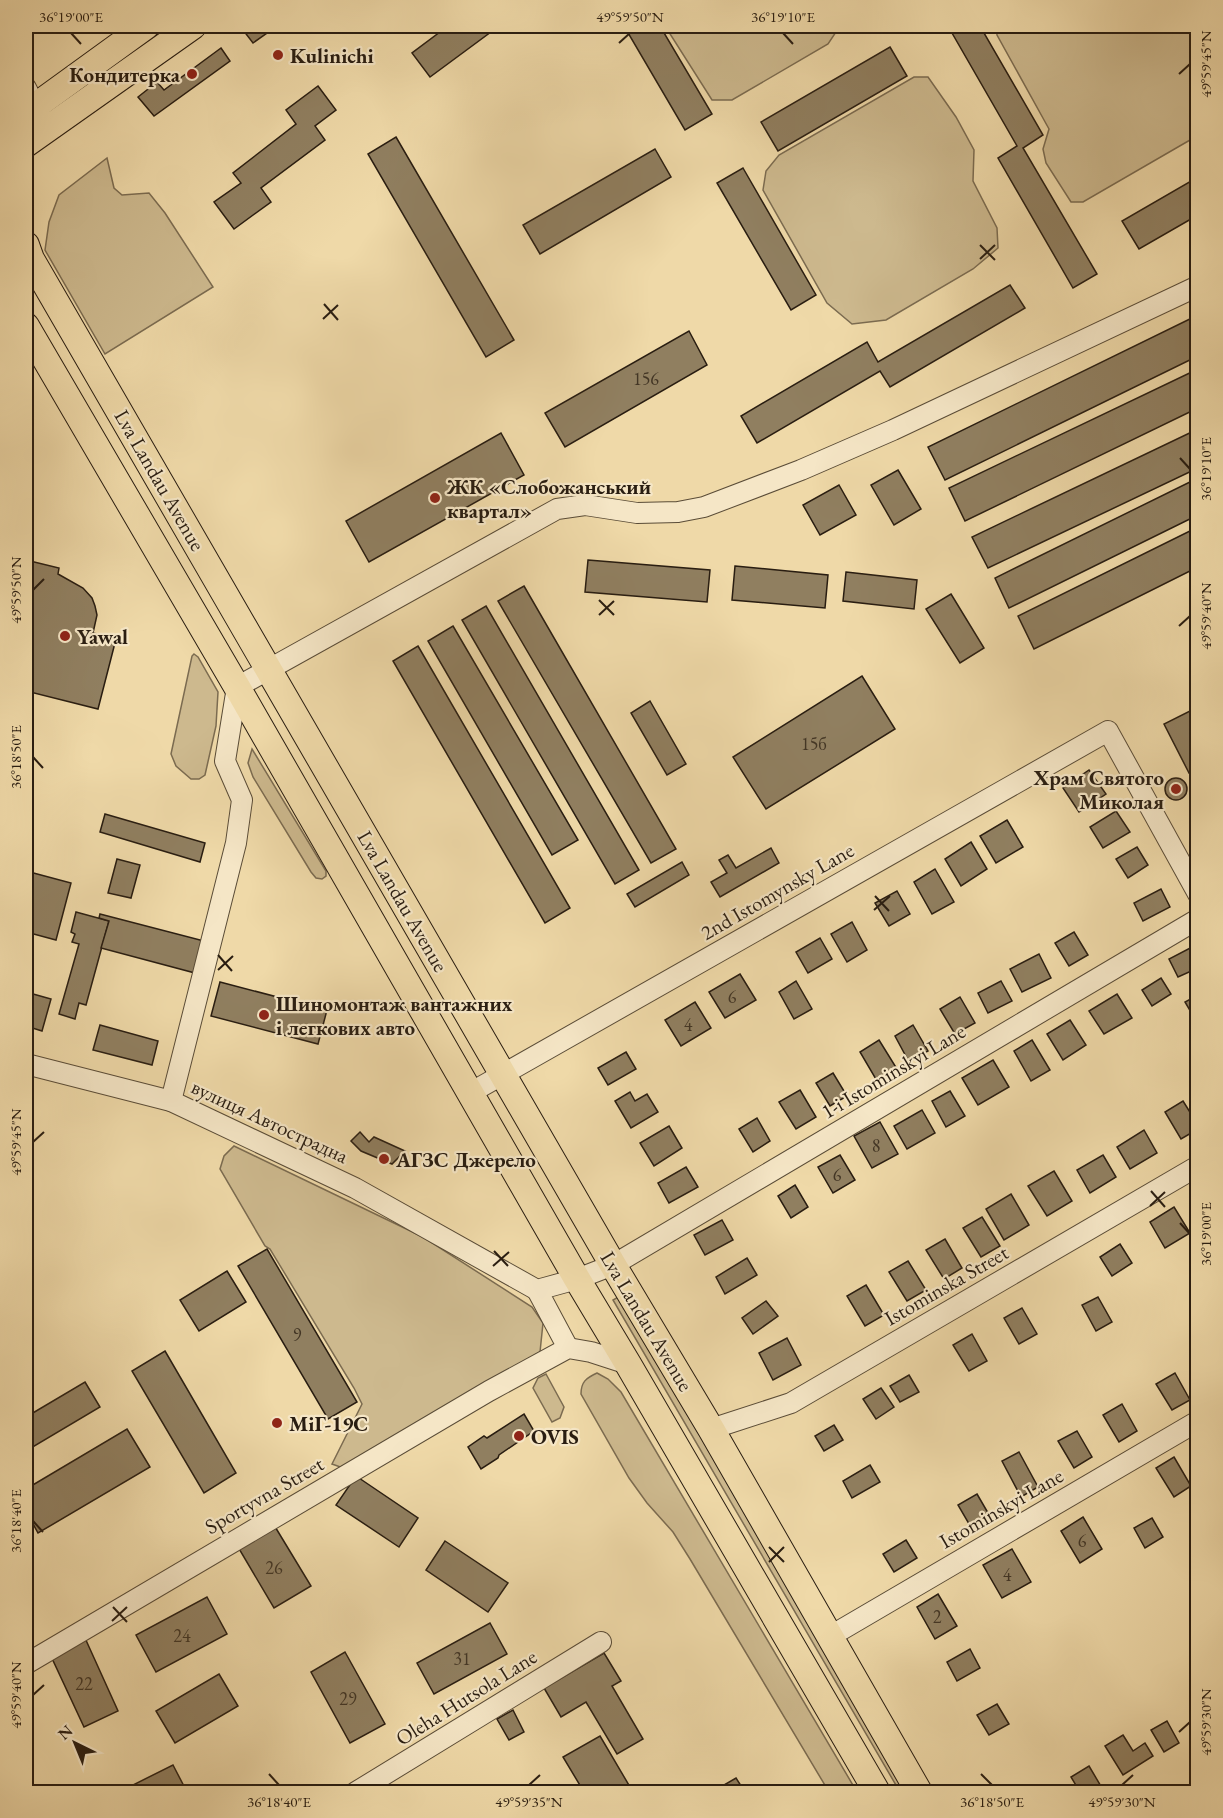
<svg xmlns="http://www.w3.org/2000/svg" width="1223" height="1818" font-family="'EB Garamond',serif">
	<rect width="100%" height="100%" fill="#efd9a8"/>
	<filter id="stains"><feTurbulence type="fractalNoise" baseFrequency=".00333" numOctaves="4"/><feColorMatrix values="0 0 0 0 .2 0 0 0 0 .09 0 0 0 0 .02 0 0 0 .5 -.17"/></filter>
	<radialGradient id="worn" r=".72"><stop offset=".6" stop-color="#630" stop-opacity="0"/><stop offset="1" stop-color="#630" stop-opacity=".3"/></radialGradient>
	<g fill="#cdb98e" stroke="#7b6b50" stroke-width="1.5">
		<polygon points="665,26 840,26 828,44 732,100 712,100"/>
		<polygon points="996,26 1197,26 1197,136 1083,202 1071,202 1046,163 1043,149 1049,129 997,35"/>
		<polygon points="914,77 928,77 956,117 974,150 973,181 997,228 998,248 973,269 886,320 852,324 827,303 763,190 766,171 779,155"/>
		<polygon points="107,158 114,188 122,195 149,193 165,213 213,287 105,354 45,250 49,222 59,195"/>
		<polygon points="194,654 198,657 218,692 216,726 205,775 199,779 191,779 176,766 171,754 192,656"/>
		<polygon points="252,749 326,871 326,876 322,879 316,878 311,872 253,777 248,763"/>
		<polygon points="234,1146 423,1237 532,1307 543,1323 540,1352 343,1468 332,1464 362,1404 354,1388 270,1249 265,1246 220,1169 224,1156"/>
		<polygon points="620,1296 911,1792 900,1792 613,1300"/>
		<path d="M597,1373L608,1379L621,1392L857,1792H829L690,1559L673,1532L647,1503L629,1478L581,1394C581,1382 586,1378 597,1373Z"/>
		<polygon points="546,1374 564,1407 560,1418 552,1422 533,1388 538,1378"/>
	</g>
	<g fill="#907f60" stroke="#291d11" stroke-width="1.5">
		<polygon points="240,26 277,26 253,43"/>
		<polygon points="448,26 499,26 430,77 412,53"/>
		<polygon points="624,26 660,26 712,114 685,130"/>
		<polygon points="948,26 980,26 1043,135 1023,148 1097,274 1073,288 998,158 1017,146"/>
		<polygon points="890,47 907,76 778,151 761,122"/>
		<polygon points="221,48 230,61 154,116 138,97 157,82 164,90"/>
		<polygon points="318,86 336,110 315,126 325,140 261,188 271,202 234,229 214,202 241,183 233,173 296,124 286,110"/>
		<polygon points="396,137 514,340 486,357 368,154"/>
		<polygon points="655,149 671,177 540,254 523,225"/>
		<polygon points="743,168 816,295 791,310 717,183"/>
		<polygon points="1198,177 1198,215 1139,249 1122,221"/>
		<polygon points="1010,285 1025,308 890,387 880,371 757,443 741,416 867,342 878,362"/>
		<polygon points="1198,315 1198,356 945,480 928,447"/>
		<polygon points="689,331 707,365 565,447 545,413"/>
		<polygon points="1198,369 1198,408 965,521 949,488"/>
		<polygon points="1198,429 1198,468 988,568 972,537"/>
		<polygon points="501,433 524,475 369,562 346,521"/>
		<polygon points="898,470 921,509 894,525 871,485"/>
		<polygon points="1198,478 1198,515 1009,608 995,578"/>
		<polygon points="839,485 856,515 820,535 803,505"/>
		<polygon points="1198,527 1198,567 1034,649 1018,616"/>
		<polygon points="26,560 59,568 58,574 83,588 92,598 95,606 97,615 93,633 116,639 98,709 26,691"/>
		<polygon points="588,560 710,570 707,602 585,592"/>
		<polygon points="735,566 828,575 825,608 732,600"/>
		<polygon points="846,572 917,580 914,609 843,601"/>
		<polygon points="524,586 676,849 651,863 498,601"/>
		<polygon points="951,594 984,648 960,663 926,609"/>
		<polygon points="486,606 639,870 615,884 462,620"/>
		<polygon points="453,626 578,840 552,855 428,641"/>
		<polygon points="418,646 570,908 545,923 393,661"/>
		<polygon points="862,676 895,729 766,809 733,757"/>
		<polygon points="650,701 686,764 667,775 631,713"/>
		<polygon points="1198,707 1198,769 1189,773 1164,724"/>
		<polygon points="26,724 32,726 26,751"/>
		<polygon points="1089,770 1106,794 1079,812 1063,788"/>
		<circle cx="1176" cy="789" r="11"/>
		<polygon points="1116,811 1130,832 1103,848 1090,827"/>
		<polygon points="105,814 205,843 200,862 100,832"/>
		<polygon points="1007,820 1023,847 996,863 980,836"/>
		<polygon points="971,842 987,869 961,886 945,859"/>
		<polygon points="1137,847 1148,865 1128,878 1116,859"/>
		<polygon points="771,848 779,863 720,897 711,882 727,873 719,860 728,855 736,868"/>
		<polygon points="117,859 140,865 131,898 108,893"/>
		<polygon points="682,862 689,875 635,907 627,894"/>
		<polygon points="935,869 954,902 932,914 914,882"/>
		<polygon points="26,871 71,883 56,940 26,932"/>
		<polygon points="1161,889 1170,907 1143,921 1134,903"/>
		<polygon points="897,891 910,914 889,926 875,903"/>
		<polygon points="76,912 109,921 86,1005 79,1003 75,1019 59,1014 79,944 72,942 75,934 71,932"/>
		<polygon points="100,914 204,941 195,973 101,948 109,921 99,918"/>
		<polygon points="852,922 867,950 847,962 831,934"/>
		<polygon points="1074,932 1088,955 1069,966 1055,943"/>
		<polygon points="820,938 832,959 808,973 796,952"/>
		<polygon points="1194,946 1198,953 1198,968 1178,977 1169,959"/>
		<polygon points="1039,954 1051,978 1022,992 1010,969"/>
		<polygon points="740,974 756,1000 725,1018 709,992"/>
		<polygon points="1161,978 1171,994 1152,1006 1142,990"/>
		<polygon points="796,981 812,1009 794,1019 779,992"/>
		<polygon points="1001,981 1012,1001 988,1013 978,993"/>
		<polygon points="220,982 327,1010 318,1044 211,1016"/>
		<polygon points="26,992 51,999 42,1031 26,1026"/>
		<polygon points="1117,994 1132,1018 1104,1034 1089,1011"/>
		<polygon points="1198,995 1198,1018 1195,1019 1185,1002"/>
		<polygon points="960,997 975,1023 955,1034 940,1009"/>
		<polygon points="695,1002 711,1028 681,1046 665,1020"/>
		<polygon points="1070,1020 1086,1045 1063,1060 1047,1034"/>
		<polygon points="100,1025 158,1041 152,1065 93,1050"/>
		<polygon points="913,1025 928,1051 909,1062 895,1036"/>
		<polygon points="879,1040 897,1069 877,1081 860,1052"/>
		<polygon points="1032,1040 1050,1070 1031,1081 1014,1051"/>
		<polygon points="626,1052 636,1069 608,1085 598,1068"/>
		<polygon points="993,1060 1009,1087 978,1105 962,1078"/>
		<polygon points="833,1073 847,1096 830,1106 816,1083"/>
		<polygon points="800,1090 816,1117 796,1129 779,1102"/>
		<polygon points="950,1091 965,1116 946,1127 932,1101"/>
		<polygon points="630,1092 635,1101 647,1094 658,1112 631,1128 615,1101"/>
		<polygon points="1183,1101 1198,1125 1198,1129 1181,1139 1165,1112"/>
		<polygon points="922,1110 935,1133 907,1149 894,1126"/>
		<polygon points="757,1118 770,1141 753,1152 739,1129"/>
		<polygon points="880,1122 898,1154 872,1168 854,1136"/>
		<polygon points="669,1126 682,1148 654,1166 640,1143"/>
		<polygon points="1144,1130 1157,1153 1130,1169 1117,1147"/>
		<polygon points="360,1132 369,1142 374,1137 405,1151 392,1164 361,1151 351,1141"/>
		<polygon points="840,1155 855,1180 833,1193 818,1167"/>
		<polygon points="1103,1155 1116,1177 1090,1193 1077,1170"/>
		<polygon points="686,1167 698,1187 669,1203 658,1183"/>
		<polygon points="1054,1171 1072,1201 1047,1216 1028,1186"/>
		<polygon points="795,1185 808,1207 791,1218 778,1196"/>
		<polygon points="1011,1194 1029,1225 1004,1240 986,1209"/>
		<polygon points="1174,1207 1190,1233 1165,1248 1150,1222"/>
		<polygon points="982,1217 1000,1246 981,1257 963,1228"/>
		<polygon points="722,1220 733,1240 705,1255 694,1235"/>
		<polygon points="945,1239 962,1268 944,1279 926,1250"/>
		<polygon points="1120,1244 1132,1263 1112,1276 1100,1257"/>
		<polygon points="267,1249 357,1402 328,1419 238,1266"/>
		<polygon points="747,1258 757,1275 725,1294 716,1277"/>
		<polygon points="908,1261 926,1290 907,1301 889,1272"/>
		<polygon points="227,1271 246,1302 199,1331 180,1300"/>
		<polygon points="866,1285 884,1315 865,1326 847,1296"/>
		<polygon points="1098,1297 1112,1322 1096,1331 1082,1305"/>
		<polygon points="766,1301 778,1316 753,1334 742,1318"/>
		<polygon points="1022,1308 1037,1334 1019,1344 1004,1318"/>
		<polygon points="972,1334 987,1361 969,1371 953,1345"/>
		<polygon points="787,1338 801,1365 773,1380 759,1353"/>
		<polygon points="165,1351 236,1473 204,1493 132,1371"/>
		<polygon points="1175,1373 1190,1400 1172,1410 1156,1384"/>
		<polygon points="909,1375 919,1392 900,1402 890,1386"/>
		<polygon points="85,1382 100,1407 26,1451 26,1417"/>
		<polygon points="881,1388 894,1407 876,1419 863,1399"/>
		<polygon points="1122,1404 1137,1431 1119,1442 1103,1415"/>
		<polygon points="524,1414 534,1431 499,1455 498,1458 481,1469 468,1447 484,1436 487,1438"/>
		<polygon points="834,1425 843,1440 824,1451 815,1436"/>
		<polygon points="127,1429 150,1467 38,1533 26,1511 26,1489"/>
		<polygon points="1077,1431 1092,1457 1074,1468 1058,1441"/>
		<polygon points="1019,1452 1038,1487 1021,1497 1002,1461"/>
		<polygon points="1174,1457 1191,1486 1174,1497 1156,1468"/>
		<polygon points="870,1465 880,1482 852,1498 843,1481"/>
		<polygon points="356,1476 418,1518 399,1547 336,1505"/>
		<polygon points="977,1494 991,1518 972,1529 958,1505"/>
		<polygon points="1083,1517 1102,1549 1080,1563 1061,1531"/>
		<polygon points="1152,1518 1163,1537 1145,1548 1134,1528"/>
		<polygon points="274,1525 311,1586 274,1608 238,1547"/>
		<polygon points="906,1540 917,1558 894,1572 883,1554"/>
		<polygon points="445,1541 508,1583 488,1612 426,1570"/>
		<polygon points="1012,1549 1031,1582 1002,1598 983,1565"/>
		<polygon points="938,1594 957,1626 935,1639 917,1607"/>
		<polygon points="207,1597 227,1634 156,1672 136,1635"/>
		<polygon points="490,1623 507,1654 434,1694 417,1663"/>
		<polygon points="85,1638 118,1711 84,1727 50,1654"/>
		<polygon points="970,1649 980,1668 957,1681 947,1662"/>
		<polygon points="345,1652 385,1724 350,1743 311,1672"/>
		<polygon points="604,1653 621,1681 612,1686 643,1739 617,1754 586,1702 561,1717 544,1688"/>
		<polygon points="219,1674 238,1706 175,1743 156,1711"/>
		<polygon points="997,1704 1009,1724 989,1735 977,1715"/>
		<polygon points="513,1710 524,1732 509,1740 497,1719"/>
		<polygon points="1167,1721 1179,1743 1164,1752 1151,1730"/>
		<polygon points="1123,1735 1133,1751 1145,1743 1153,1756 1123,1775 1105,1746"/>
		<polygon points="600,1736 633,1792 584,1792 563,1757"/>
		<polygon points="173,1765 187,1792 135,1792 131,1786"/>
		<polygon points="1089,1766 1102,1788 1094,1792 1080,1792 1071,1777"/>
		<polygon points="736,1778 745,1792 712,1792"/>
		<polygon points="1049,1785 1054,1792 1037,1792"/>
	</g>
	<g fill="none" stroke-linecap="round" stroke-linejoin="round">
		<defs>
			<g id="minor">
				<polyline points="26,88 41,117"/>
				<polyline points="26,1064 171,1101 355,1188 537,1290 577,1279 613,1265 1198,919"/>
				<polyline points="470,1093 1108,731 1198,894"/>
				<polyline points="171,1101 236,843 242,800 225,761 237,687 557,509 585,505 637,513 678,512 704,507 801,470 893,430 1198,286"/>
				<polyline points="537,1290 568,1348"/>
				<polyline points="711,1429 791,1403 1198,1166"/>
				<polyline points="829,1637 1198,1421"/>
				<polyline points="26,1664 489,1391 568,1348 591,1352 628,1364"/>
				<polyline points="356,1792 601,1642"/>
			</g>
			<g id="major">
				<polyline points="26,113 146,26"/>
				<polyline points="26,144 193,26"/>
				<polyline points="26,245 31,259 613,1265 711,1429 919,1792"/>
				<polyline points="26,326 237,687 577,1279 628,1364 877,1792"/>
			</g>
		</defs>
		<use href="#minor" stroke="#5a4c37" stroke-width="22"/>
		<use href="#major" stroke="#291d11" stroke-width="28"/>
		<use href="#minor" stroke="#f5e6c6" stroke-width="20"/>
		<use href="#major" stroke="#efd9a8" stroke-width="26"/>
	</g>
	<path fill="none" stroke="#291d11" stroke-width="2" d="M71,33L81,44M783,33L793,44M619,43L630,33M1179,74L1190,64M980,245L995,260M980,259L995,245M324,304L338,320M323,319L338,305M1180,458L1190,469M33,590L44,579M599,600L614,615M599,615L614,601M1179,626L1190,616M33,757L43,768M875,896L889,911M874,910L890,896M218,955L232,971M218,970L233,956M33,1142L44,1132M1151,1191L1165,1207M1150,1206L1165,1192M1180,1223L1190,1234M494,1251L508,1266M493,1266L509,1252M33,1521L43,1532M769,1547L784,1562M769,1562L784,1547M113,1607L127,1622M112,1621L127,1607M33,1695L44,1685M1179,1732L1190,1722M269,1774L279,1785M981,1774L992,1785M529,1785L540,1775M1122,1785L1133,1775"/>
	<g fill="#8f2418" stroke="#f5e6c6" stroke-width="2">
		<circle cx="278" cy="55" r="6"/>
		<circle cx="192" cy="74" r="6"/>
		<circle cx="435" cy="498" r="6"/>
		<circle cx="65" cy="636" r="6"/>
		<circle cx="1176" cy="789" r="6"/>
		<circle cx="264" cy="1015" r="6"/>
		<circle cx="384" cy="1159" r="6"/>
		<circle cx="277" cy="1423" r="6"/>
		<circle cx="519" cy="1436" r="6"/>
	</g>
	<g text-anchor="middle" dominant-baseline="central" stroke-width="4.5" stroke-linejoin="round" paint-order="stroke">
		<g font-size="18" fill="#433625">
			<text x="646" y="378">156</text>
			<text x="814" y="743">15б</text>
			<text x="732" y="996">6</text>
			<text x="688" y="1024">4</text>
			<text x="876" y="1145">8</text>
			<text x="837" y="1174">6</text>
			<text x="297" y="1334">9</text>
			<text x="1082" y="1540">6</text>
			<text x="274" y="1567">26</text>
			<text x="1007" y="1574">4</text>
			<text x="937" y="1616">2</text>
			<text x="182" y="1635">24</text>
			<text x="462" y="1658">31</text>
			<text x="84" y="1683">22</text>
			<text x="348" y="1698">29</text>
		</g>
		<g font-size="21" font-weight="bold" fill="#291d11" stroke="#f5e6c6" text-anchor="start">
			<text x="290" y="55">Kulinichi</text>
			<text x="180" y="74" text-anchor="end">Кондитерка</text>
			<text x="447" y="486">ЖК «Слобожанський<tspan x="447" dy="24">квартал»</tspan></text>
			<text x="77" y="636">Yawal</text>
			<text x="1164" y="777" text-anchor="end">Храм Святого<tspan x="1164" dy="24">Миколая</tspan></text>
			<text x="276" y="1003">Шиномонтаж вантажних<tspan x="276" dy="24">і легкових авто</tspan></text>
			<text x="396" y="1159">АГЗС Джерело</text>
			<text x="289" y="1423">МіГ-19С</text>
			<text x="531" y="1436">OVIS</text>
		</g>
		<g font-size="21" fill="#291d11" stroke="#f5e6c6">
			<text transform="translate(160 480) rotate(60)">Lva Landau Avenue</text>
			<text transform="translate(777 891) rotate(-30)">2nd Istomynsky Lane</text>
			<text transform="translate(403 901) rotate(60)">Lva Landau Avenue</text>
			<text transform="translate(893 1071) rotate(-31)">1-i Istominskyi Lane</text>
			<text transform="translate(270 1121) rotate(25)">вулиця Автострадна</text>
			<text transform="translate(946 1285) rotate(-30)">Istominska Street</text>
			<text transform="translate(647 1321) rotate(59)">Lva Landau Avenue</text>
			<text transform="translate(264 1495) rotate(-30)">Sportyvna Street</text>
			<text transform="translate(1001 1508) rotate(-30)">Istominskyi Lane</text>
			<text transform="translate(466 1697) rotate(-32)">Oleha Hutsola Lane</text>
		</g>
	</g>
	<rect width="1223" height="1818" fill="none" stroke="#efd9a8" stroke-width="66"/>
	<g transform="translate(75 1743) rotate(317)" stroke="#f5e6c6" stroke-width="4.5" paint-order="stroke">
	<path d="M0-4.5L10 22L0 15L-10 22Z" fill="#291d11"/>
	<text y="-9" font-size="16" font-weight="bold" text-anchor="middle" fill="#291d11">N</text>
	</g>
	<rect x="33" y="33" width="1157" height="1752" fill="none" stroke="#291d11" stroke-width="2"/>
	<g font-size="15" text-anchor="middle" fill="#291d11">
		<text x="71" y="22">36°19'00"E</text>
		<text x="630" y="22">49°59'50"N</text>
		<text x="783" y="22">36°19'10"E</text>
		<text transform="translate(1206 64) rotate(-90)" y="5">49°59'45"N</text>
		<text transform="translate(1206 469) rotate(-90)" y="5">36°19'10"E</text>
		<text transform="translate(16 590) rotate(-90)" y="5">49°59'50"N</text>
		<text transform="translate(1206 616) rotate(-90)" y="5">49°59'40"N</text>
		<text transform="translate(16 757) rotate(-90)" y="5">36°18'50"E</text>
		<text transform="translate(16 1142) rotate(-90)" y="5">49°59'45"N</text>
		<text transform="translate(1206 1234) rotate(-90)" y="5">36°19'00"E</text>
		<text transform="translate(16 1521) rotate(-90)" y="5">36°18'40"E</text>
		<text transform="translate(16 1695) rotate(-90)" y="5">49°59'40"N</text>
		<text transform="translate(1206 1722) rotate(-90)" y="5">49°59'30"N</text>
		<text x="279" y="1807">36°18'40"E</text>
		<text x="529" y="1807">49°59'35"N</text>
		<text x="992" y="1807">36°18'50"E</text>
		<text x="1122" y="1807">49°59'30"N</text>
	</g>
	<rect width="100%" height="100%" filter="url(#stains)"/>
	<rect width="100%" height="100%" fill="url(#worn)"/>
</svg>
